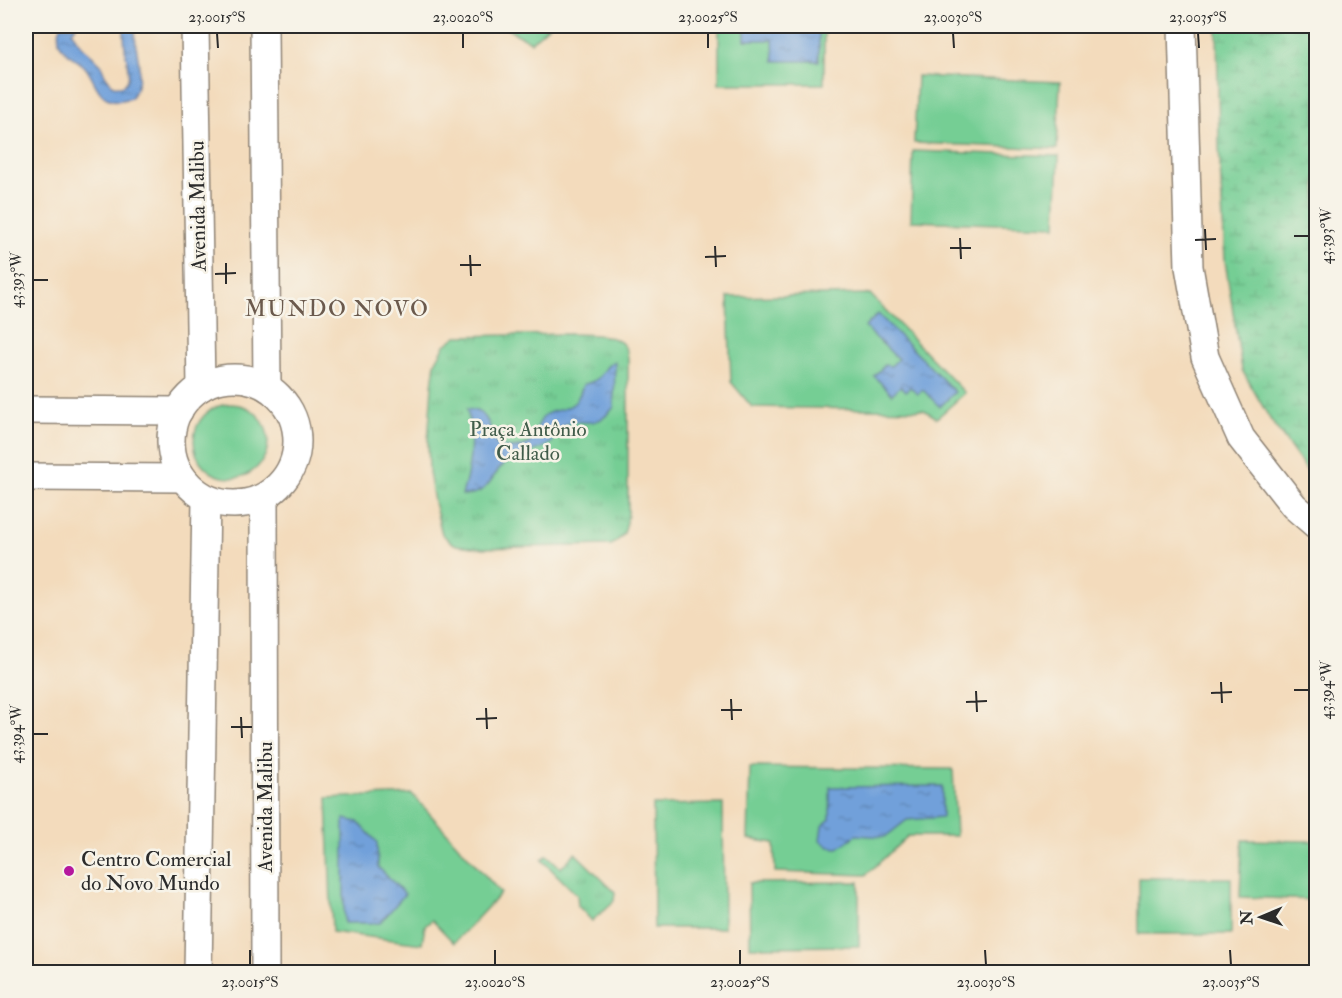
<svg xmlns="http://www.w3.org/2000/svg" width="1342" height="998" font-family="'IM FELL Double Pica',serif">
	<defs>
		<pattern id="wetland-marsh" width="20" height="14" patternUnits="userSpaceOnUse" patternTransform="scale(1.5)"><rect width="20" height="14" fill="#75ce94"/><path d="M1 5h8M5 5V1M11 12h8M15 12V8" fill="none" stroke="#65b180"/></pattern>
		<pattern id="park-tufts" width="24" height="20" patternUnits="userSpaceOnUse" patternTransform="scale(1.5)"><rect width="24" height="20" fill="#75ce94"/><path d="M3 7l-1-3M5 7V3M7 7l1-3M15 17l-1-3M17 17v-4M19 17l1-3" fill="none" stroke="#65b180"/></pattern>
		<pattern id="water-ripples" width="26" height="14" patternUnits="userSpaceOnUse" patternTransform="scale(1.5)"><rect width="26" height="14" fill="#71a0da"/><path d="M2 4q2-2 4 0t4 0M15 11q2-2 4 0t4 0" fill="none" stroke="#5d83b1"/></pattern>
	</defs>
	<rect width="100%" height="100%" fill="#f7f3e8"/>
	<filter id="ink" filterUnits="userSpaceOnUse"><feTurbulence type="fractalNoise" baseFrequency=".0167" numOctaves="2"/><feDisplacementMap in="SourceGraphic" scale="12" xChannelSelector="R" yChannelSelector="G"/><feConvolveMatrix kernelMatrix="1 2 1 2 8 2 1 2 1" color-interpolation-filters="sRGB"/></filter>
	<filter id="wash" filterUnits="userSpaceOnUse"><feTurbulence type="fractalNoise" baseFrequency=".008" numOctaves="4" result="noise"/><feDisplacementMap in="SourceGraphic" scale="24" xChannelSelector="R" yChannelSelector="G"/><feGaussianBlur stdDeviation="1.35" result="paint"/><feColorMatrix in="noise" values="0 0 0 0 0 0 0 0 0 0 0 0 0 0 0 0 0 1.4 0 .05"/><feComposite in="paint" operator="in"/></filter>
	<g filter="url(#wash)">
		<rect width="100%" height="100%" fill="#f3dbbc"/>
		<polygon fill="#f6d2c4" points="26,26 30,26 31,173 30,207 26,207"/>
		<polygon fill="url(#wetland-marsh)" stroke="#507c60" stroke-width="1.5" points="1217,26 1316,26 1316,482 1313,479 1270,419 1242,370 1225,261 1219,146"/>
		<g fill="url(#park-tufts)" stroke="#507c60" stroke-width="1.5">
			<path d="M569,334C584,335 619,332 626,349C628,352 627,355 628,359V513C626,530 626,536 611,545L481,548L456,545L451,542L442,534L434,502L429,472L428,442L432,386L435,363L445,345L457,336Z"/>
			<polygon points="575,853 615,892 614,901 592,921 578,906 577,895 542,860 547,855 561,868"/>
		</g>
		<g fill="#75ce94" stroke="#507c60" stroke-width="1.5">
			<polygon points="502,26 549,26 531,42"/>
			<rect x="719" y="26" width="105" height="58"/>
			<polygon points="917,76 1060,82 1057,149 914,143"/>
			<polygon points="913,151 1059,156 1056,226 911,221"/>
			<polygon points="870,294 965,393 937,418 924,410 752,407 731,382 728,297"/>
			<circle cx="231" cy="441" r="37"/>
			<polygon points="750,767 953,769 956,836 908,836 866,875 775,872 774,843 748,839"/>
			<polygon points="412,794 501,893 454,943 432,920 425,926 422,944 332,932 327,798"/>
			<polygon points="723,804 724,928 654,928 653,805"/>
			<polygon points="1242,840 1316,841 1316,900 1240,897"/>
			<rect x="1139" y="878" width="92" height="56"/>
			<polygon points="859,882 859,946 750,947 749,883"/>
		</g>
		<g fill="url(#water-ripples)" stroke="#4e6682" stroke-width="1.5">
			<path d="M61,26H76L72,32L80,44L101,65L105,75L113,86C135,89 128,68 126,55C124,45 124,35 124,26H135C133,52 148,73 131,98C123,100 117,102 109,99C96,94 93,75 84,66C77,59 64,54 60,44C57,38 59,31 61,26Z"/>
			<polygon points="745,26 819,26 819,61 774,61 773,40 745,40"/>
			<polygon points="878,314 955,392 940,407 923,390 918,394 910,387 906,391 901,386 892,394 874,376 885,365 891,366 898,359 865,327"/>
			<path d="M615,362L614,407C609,414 601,421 592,422C582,423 574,419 565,425C557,430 557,438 551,443C543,450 523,453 512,459C488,471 495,495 462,495C471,466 474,438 467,409C493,412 487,428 498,447C509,449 518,449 529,444C534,436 539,420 545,415C549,412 554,411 559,410C575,406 578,401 583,385C587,383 593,382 597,379C605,373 605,364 615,362Z"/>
			<polygon points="942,786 942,817 907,820 885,837 856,835 838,848 829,847 820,840 822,826 830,819 830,787"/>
			<polygon points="344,819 358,822 377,842 378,867 405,894 380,923 344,923"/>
		</g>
	</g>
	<g filter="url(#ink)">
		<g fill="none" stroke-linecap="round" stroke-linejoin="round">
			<defs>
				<g id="minor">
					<polyline points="195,26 201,387"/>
					<polyline points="264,26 267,387"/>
					<polyline points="1182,26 1189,267 1205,357 1241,438 1294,506 1316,525"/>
					<circle cx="234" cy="441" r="63"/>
					<polyline points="26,410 179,411"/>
					<polyline points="26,477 182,478"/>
					<polyline points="264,498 265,972"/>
					<polyline points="198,972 206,499"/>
				</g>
			</defs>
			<use href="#minor" stroke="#8f8374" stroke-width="30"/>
			<use href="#minor" stroke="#fff" stroke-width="27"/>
		</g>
	</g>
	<path fill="none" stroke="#2b2b2b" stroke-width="2" d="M217,33L218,48M463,33V48M708,33V48M953,33L954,48M1198,33L1199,48M1205,229L1206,250M1294,236H1309M960,238L961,259M1195,240L1216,239M715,246L716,267M950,248H971M470,255L471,276M705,257L726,256M226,263V284M460,265H481M215,274L236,273M33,280H48M1221,682L1222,703M1294,690H1309M976,691L977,712M1211,693L1232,692M731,699L732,720M966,702L987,701M486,708L487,729M721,710H742M241,717L242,738M476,719L497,718M231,727H252M33,734H48M250,950V965M495,950V965M740,950V965M985,950L986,965M1230,950L1231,965"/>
	<circle fill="#b5179e" stroke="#f7f3e8" stroke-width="2" cx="69" cy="871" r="6"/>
	<g text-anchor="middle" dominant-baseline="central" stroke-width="5" stroke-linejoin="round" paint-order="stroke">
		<g font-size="21" fill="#2b2b2b" stroke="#f7f3e8">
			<text transform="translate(198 206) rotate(-91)">Avenida Malibu</text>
			<text transform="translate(265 807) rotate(-90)">Avenida Malibu</text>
		</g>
		<g font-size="21" fill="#415c4a" stroke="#f7f3e8">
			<text x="528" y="429">Praça Antônio<tspan x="528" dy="24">Callado</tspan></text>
		</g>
		<g font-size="21" fill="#2b2b2b" stroke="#f7f3e8" text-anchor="start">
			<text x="81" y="859">Centro Comercial<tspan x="81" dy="24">do Novo Mundo</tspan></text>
		</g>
		<g font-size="22" letter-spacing="1.5" fill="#6b5a4d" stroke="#f7f3e8">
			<text x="337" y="309">MUNDO NOVO</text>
		</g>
	</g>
	<rect width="1342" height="998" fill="none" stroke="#f7f3e8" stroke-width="66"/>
	<g transform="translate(1261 917) rotate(268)" stroke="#f7f3e8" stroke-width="4.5" paint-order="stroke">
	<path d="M0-4.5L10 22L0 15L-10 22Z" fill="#2b2b2b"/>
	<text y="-9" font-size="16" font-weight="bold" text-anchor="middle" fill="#2b2b2b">N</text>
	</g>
	<rect x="33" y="33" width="1276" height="932" fill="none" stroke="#2b2b2b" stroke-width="2"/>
	<g font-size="15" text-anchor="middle" fill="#2b2b2b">
		<text x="217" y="22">23.0015°S</text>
		<text x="463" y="22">23.0020°S</text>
		<text x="708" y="22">23.0025°S</text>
		<text x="953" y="22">23.0030°S</text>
		<text x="1198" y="22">23.0035°S</text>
		<text transform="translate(1326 236) rotate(-90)" y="5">43.393°W</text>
		<text transform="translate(16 280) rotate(-90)" y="5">43.393°W</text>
		<text transform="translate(1326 690) rotate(-90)" y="5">43.394°W</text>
		<text transform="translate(16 734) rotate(-90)" y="5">43.394°W</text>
		<text x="250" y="987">23.0015°S</text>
		<text x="495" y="987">23.0020°S</text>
		<text x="740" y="987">23.0025°S</text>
		<text x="986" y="987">23.0030°S</text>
		<text x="1231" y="987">23.0035°S</text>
	</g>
</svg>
